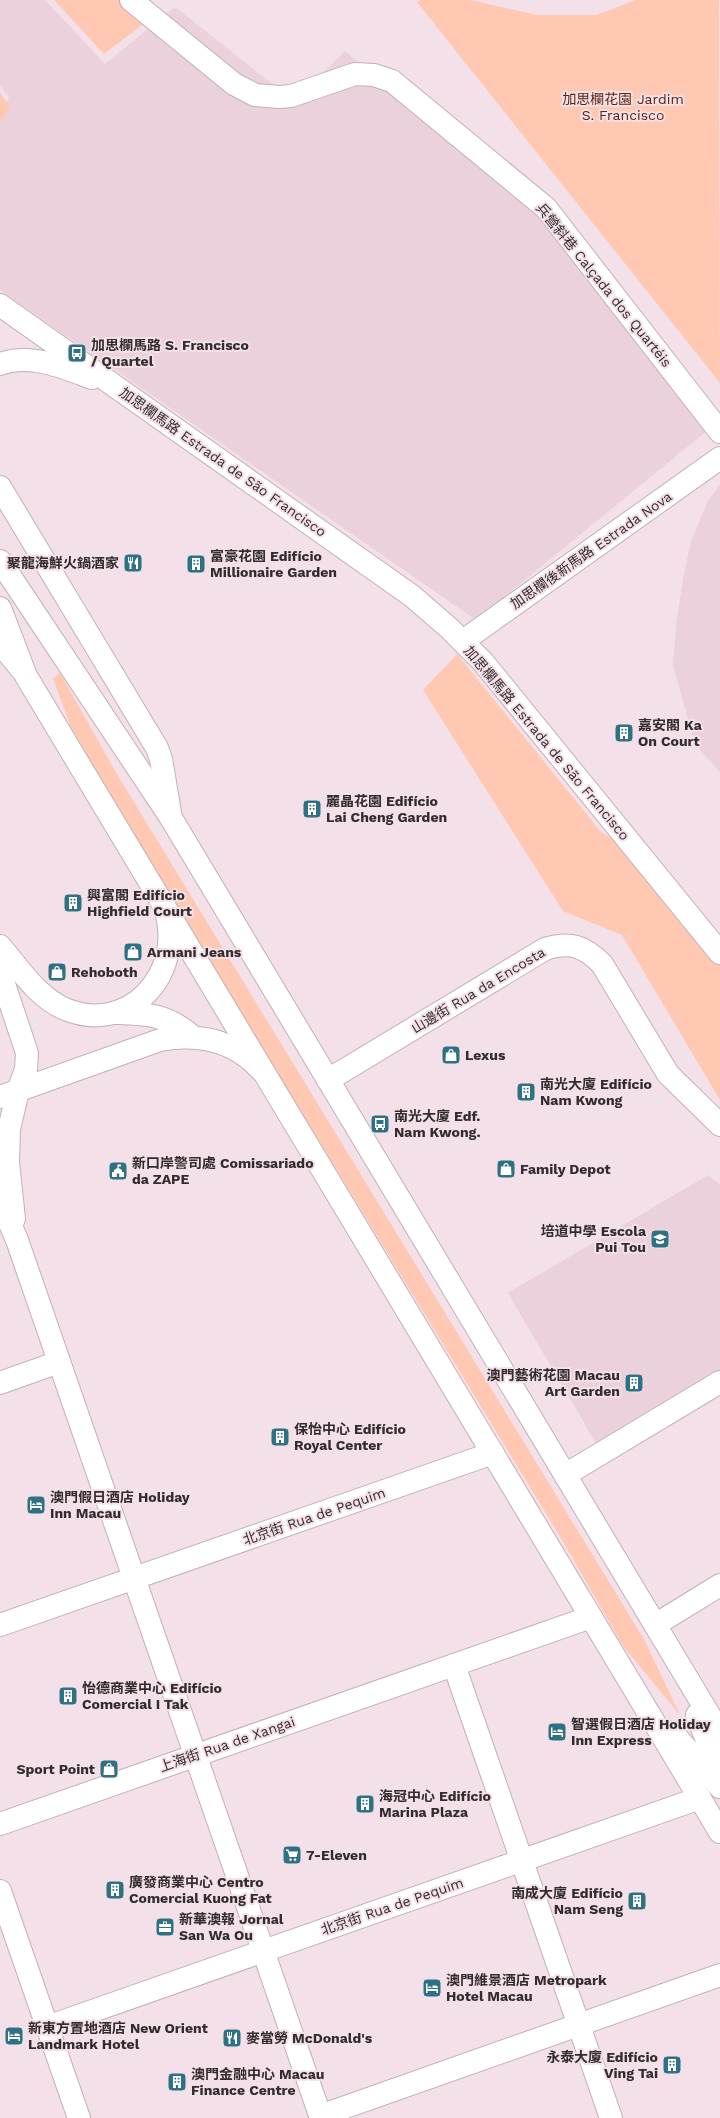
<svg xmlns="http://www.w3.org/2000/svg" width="720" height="2118" font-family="'Work Sans','Noto Sans SC',sans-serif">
	<rect width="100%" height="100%" fill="#f3e0e8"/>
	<g fill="#ead1db">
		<polygon points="0,0 45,0 105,64 175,7 294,101 345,51 577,249 714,425 476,620 0,290 0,115 9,97 0,85"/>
		<polygon points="720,484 720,772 695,744 673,665 676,626 683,579 691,541 708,501"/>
		<polygon points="708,1175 720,1185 720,1370 596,1443 508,1293"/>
	</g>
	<g fill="#ffc8b3">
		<polygon points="54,0 130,0 151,18 104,54"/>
		<polygon points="421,0 471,0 536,15 596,15 636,0 719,0 720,383 417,2"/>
		<polygon points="0,93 10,107 0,124"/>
		<polygon points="457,654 601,832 650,861 720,960 720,1100 622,935 563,911 423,690"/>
		<polygon points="60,673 118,776 645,1641 680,1715 623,1646 561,1538 113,802 70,725 53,678"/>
	</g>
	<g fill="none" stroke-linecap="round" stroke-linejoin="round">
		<defs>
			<g id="minor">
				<polyline points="131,0 234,84 255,95 279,97 291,96 355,74 374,75 392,81 546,208 720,432"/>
				<polyline points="0,305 412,596 449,628 483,662 720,953"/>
				<path d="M0,364C31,353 62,367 92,378"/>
				<polyline points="0,487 157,748 161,759 171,818"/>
				<polyline points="463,641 720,458"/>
				<polyline points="0,643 22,670"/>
				<path d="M0,946C19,968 37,997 65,1009C129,1036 186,972 165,909"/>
				<polyline points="0,972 27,1053 26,1069 18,1091 9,1129 8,1162 14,1219"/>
				<path d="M115,1013C148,1014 167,1014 193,1037"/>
				<path d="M328,1080L545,949C570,941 584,946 602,964L668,1074L720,1125"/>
				<path d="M0,1097L160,1040C198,1033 234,1040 261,1070"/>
				<polyline points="0,1201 17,1240 321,2118"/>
				<polyline points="0,1383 59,1362"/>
				<polyline points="565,1475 720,1382"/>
				<polyline points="0,1625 493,1453"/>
				<polyline points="655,1625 720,1585"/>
				<polyline points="454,1665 611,2118"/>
				<polyline points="0,1824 591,1617"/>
				<polyline points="0,1891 79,2118"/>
				<polyline points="47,2027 700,1798"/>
				<polyline points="320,2116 720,1975"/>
			</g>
			<g id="major">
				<polyline points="0,561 171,818 720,1733"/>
				<polyline points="0,608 26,676 720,1832"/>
				<polyline points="697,1715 720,1774"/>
				<polyline points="672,1732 720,1787"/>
			</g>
		</defs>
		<use href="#minor" stroke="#c2b0b8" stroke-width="24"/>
		<use href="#major" stroke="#c2b0b8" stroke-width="24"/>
		<use href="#minor" stroke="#fff" stroke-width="22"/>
		<use href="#major" stroke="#fff" stroke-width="22"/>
	</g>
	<defs>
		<symbol id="bus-square" viewBox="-11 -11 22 22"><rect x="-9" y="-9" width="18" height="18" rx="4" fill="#2e7182" stroke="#f3e0e8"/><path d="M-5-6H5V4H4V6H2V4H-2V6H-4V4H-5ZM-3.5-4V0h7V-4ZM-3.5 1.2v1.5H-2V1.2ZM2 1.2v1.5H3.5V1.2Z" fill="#fff"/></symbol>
		<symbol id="restaurant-square" viewBox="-11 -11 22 22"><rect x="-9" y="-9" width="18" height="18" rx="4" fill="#2e7182" stroke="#f3e0e8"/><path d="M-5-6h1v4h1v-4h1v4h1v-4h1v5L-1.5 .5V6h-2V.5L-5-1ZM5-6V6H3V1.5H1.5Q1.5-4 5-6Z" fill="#fff"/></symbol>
		<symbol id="building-square" viewBox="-11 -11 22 22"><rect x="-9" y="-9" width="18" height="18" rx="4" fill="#2e7182" stroke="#f3e0e8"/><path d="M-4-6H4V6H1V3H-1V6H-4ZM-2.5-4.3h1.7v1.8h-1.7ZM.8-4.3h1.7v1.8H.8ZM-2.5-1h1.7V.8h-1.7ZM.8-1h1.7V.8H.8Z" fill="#fff"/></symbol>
		<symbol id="shop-square" viewBox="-11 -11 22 22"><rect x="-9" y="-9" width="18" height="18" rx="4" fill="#2e7182" stroke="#f3e0e8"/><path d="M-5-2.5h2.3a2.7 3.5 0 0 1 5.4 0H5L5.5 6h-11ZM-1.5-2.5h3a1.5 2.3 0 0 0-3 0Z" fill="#fff"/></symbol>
		<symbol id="civic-square" viewBox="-11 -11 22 22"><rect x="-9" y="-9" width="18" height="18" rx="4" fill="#2e7182" stroke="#f3e0e8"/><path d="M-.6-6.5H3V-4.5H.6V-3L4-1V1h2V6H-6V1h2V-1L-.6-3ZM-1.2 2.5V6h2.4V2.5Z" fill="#fff"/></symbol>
		<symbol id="school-square" viewBox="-11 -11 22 22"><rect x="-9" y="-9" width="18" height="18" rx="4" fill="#2e7182" stroke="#f3e0e8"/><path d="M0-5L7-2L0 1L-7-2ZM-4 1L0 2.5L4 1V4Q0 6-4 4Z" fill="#fff"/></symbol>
		<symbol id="hotel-square" viewBox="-11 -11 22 22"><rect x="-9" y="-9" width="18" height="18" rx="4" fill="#2e7182" stroke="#f3e0e8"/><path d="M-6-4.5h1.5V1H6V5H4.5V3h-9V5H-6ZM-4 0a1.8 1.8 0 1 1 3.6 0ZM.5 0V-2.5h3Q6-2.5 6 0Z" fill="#fff"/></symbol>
		<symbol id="supermarket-square" viewBox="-11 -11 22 22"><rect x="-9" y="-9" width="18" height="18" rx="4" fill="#2e7182" stroke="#f3e0e8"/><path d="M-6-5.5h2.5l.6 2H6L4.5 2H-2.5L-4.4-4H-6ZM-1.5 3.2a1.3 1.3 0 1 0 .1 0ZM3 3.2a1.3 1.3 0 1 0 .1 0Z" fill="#fff"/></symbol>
		<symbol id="office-square" viewBox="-11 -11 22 22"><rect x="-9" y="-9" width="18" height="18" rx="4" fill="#2e7182" stroke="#f3e0e8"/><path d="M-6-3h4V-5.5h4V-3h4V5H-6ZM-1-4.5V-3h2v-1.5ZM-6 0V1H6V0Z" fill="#fff"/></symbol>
	</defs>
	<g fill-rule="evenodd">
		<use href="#bus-square" x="66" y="342" width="22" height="22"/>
		<use href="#restaurant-square" x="122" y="552" width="22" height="22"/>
		<use href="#building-square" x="185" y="553" width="22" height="22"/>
		<use href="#building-square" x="613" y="722" width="22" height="22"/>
		<use href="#building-square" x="301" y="798" width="22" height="22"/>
		<use href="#building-square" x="62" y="892" width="22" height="22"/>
		<use href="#shop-square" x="122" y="941" width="22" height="22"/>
		<use href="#shop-square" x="46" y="961" width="22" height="22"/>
		<use href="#shop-square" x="440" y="1044" width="22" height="22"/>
		<use href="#building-square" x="515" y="1081" width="22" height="22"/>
		<use href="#bus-square" x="369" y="1113" width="22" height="22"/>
		<use href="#shop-square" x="495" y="1158" width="22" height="22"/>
		<use href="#civic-square" x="107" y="1160" width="22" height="22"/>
		<use href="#school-square" x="649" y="1228" width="22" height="22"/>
		<use href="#building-square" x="623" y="1372" width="22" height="22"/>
		<use href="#building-square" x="269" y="1426" width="22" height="22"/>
		<use href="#hotel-square" x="25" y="1494" width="22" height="22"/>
		<use href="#building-square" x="57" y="1685" width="22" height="22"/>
		<use href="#hotel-square" x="546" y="1721" width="22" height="22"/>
		<use href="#shop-square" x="98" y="1758" width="22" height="22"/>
		<use href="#building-square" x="354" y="1793" width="22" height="22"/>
		<use href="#supermarket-square" x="281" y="1844" width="22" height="22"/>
		<use href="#building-square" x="104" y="1879" width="22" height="22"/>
		<use href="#building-square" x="626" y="1890" width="22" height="22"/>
		<use href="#office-square" x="154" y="1916" width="22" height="22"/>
		<use href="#hotel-square" x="421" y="1977" width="22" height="22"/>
		<use href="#hotel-square" x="3" y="2025" width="22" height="22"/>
		<use href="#restaurant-square" x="221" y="2027" width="22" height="22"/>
		<use href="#building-square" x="661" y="2054" width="22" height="22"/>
		<use href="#building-square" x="166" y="2071" width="22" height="22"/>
	</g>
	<g text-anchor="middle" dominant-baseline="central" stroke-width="4" stroke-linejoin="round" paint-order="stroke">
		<g font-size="14" fill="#5e250a" stroke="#f3e0e8">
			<text x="623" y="99">加思欄花園 Jardim<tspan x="623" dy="16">S. Francisco</tspan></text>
		</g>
		<g font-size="14" fill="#332c2f" stroke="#f3e0e8">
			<text transform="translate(604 285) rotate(51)">兵營斜巷 Calçada dos Quartéis</text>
			<text transform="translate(223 462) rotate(35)">加思欄馬路 Estrada de São Francisco</text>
			<text transform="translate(591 550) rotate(-35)">加思欄後新馬路 Estrada Nova</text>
			<text transform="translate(547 743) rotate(50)">加思欄馬路 Estrada de São Francisco</text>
			<text transform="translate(478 990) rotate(-31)">山邊街 Rua da Encosta</text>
			<text transform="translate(314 1516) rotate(-19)">北京街 Rua de Pequim</text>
			<text transform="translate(227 1744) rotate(-19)">上海街 Rua de Xangai</text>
			<text transform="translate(392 1906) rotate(-19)">北京街 Rua de Pequim</text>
		</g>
		<g font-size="14" font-weight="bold" fill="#332c2f" stroke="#f3e0e8" text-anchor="start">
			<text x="91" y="345">加思欄馬路 S. Francisco<tspan x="91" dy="16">/ Quartel</tspan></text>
			<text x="210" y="556">富豪花園 Edifício<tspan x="210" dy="16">Millionaire Garden</tspan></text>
			<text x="119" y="563" text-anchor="end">聚龍海鮮火鍋酒家</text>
			<text x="638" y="725">嘉安閣 Ka<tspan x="638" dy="16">On Court</tspan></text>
			<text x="326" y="801">麗晶花園 Edifício<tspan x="326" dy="16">Lai Cheng Garden</tspan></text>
			<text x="87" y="895">興富閣 Edifício<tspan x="87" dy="16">Highfield Court</tspan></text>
			<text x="147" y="952">Armani Jeans</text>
			<text x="71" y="972">Rehoboth</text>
			<text x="465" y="1055">Lexus</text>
			<text x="540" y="1084">南光大廈 Edifício<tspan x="540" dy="16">Nam Kwong</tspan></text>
			<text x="394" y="1116">南光大廈 Edf.<tspan x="394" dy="16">Nam Kwong.</tspan></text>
			<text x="132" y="1163">新口岸警司處 Comissariado<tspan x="132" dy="16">da ZAPE</tspan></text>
			<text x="520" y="1169">Family Depot</text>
			<text x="646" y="1231" text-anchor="end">培道中學 Escola<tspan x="646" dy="16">Pui Tou</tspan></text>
			<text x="620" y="1375" text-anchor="end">澳門藝術花園 Macau<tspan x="620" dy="16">Art Garden</tspan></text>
			<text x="294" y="1429">保怡中心 Edifício<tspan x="294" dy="16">Royal Center</tspan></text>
			<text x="50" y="1497">澳門假日酒店 Holiday<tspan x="50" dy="16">Inn Macau</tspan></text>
			<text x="82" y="1688">怡德商業中心 Edifício<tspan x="82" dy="16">Comercial I Tak</tspan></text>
			<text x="571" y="1724">智選假日酒店 Holiday<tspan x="571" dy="16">Inn Express</tspan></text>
			<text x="95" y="1769" text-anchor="end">Sport Point</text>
			<text x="379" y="1796">海冠中心 Edifício<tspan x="379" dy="16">Marina Plaza</tspan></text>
			<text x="306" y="1855">7-Eleven</text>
			<text x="129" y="1882">廣發商業中心 Centro<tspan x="129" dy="16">Comercial Kuong Fat</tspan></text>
			<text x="623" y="1893" text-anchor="end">南成大廈 Edifício<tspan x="623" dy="16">Nam Seng</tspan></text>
			<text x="179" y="1919">新華澳報 Jornal<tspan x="179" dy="16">San Wa Ou</tspan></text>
			<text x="446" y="1980">澳門維景酒店 Metropark<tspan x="446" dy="16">Hotel Macau</tspan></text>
			<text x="28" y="2028">新東方置地酒店 New Orient<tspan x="28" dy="16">Landmark Hotel</tspan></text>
			<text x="246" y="2038">麥當勞 McDonald's</text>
			<text x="658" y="2057" text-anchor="end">永泰大廈 Edifício<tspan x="658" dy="16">Ving Tai</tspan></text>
			<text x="191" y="2074">澳門金融中心 Macau<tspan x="191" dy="16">Finance Centre</tspan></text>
		</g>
	</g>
</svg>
